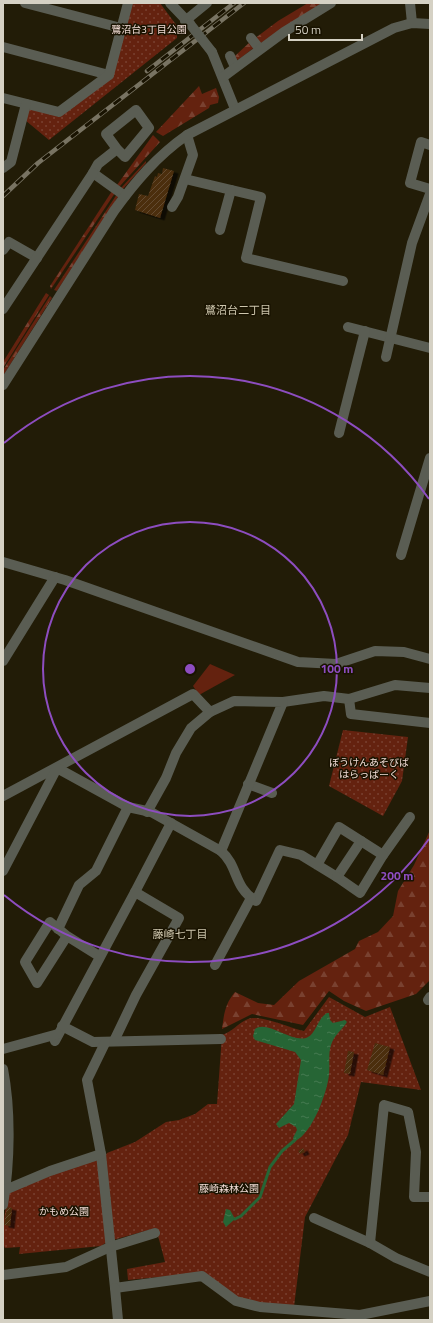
<svg xmlns="http://www.w3.org/2000/svg" width="433" height="1323" font-family="'Titillium Web','Noto Sans JP',sans-serif">
	<defs>
		<pattern id="forest-firs" width="22" height="20" patternUnits="userSpaceOnUse"><rect width="22" height="20" fill="#64220f"/><path d="M5 1l3.5 6h-7zM16 11l3.5 6h-7z" fill="#794130"/></pattern>
		<pattern id="park-dots" width="8" height="8" patternUnits="userSpaceOnUse"><rect width="8" height="8" fill="#64220f"/><path d="M2 2h.1M6 6h.1" fill="none" stroke="#794130" stroke-width="1.8" stroke-linecap="round"/></pattern>
		<pattern id="water-ripples" width="26" height="14" patternUnits="userSpaceOnUse"><rect width="26" height="14" fill="#266535"/><path d="M2 4q2-2 4 0t4 0M15 11q2-2 4 0t4 0" fill="none" stroke="#457a51"/></pattern>
		<pattern id="building-hatch" width="6" height="6" patternUnits="userSpaceOnUse"><rect width="6" height="6" fill="#4b2f10"/><path d="M-1 1l2-2M0 6l6-6M5 7l2-2" fill="none" stroke="#644c31"/></pattern>
		<filter id="shadow"><feDropShadow dx="4.5" dy="2.5" stdDeviation="0" flood-color="#0009"/></filter>
	</defs>
	<rect width="100%" height="100%" fill="#221c07"/>
	<polygon fill="#64220f" points="210,664 235,675 199,695 193,686"/>
	<g fill="url(#forest-firs)">
		<polygon points="308,3 322,3 258,45 254,39 278,21"/>
		<polygon points="251,41 255,47 238,60 236,59 235,56"/>
		<polygon points="199,86 202,94 216,88 219,97 218,103 210,105 209,108 163,136 156,132"/>
		<polygon points="153,135 160,142 120,186 117,185"/>
		<polygon points="146,161 146,163 123,189 121,188"/>
		<polygon points="112,191 115,193 51,289 50,286"/>
		<polygon points="117,194 118,197 57,291 54,290"/>
		<polygon points="46,293 49,295 3,368 3,362"/>
		<polygon points="50,296 52,298 3,376 3,370"/>
		<path d="M430,830V980L416,994L366,1011L344,1001L329,991L303,1025L252,1014L222,1029C224,1014 225,1004 235,992L258,1003L274,1005L299,981L355,949L359,941L378,932L393,916L398,891L414,865Z"/>
	</g>
	<g fill="url(#park-dots)">
		<polygon points="131,3 160,3 177,26 177,38 49,140 25,120 28,110 31,109 59,116 112,77"/>
		<polygon points="343,730 408,737 402,781 383,816 329,786"/>
		<path d="M329,997L365,1017L390,1007L421,1090L361,1082L348,1135L305,1217L294,1307L263,1305L236,1298L201,1273L128,1280L127,1269L165,1262L156,1228L113,1240L105,1157L107,1153L135,1142L166,1122L179,1120L195,1114L208,1104H217L222,1035C232,1032 238,1023 248,1019C260,1014 290,1028 304,1031Z"/>
		<path d="M95,1160L99,1161L107,1242L101,1246L19,1254L20,1247L5,1248C0,1238 6,1206 8,1193L51,1175Z"/>
	</g>
	<g fill="url(#water-ripples)">
		<path d="M327,1013H329L330,1020L333,1023L345,1020L347,1022C342,1030 334,1035 331,1045C328,1054 330,1065 329,1075C327,1093 312,1134 295,1141L293,1138L297,1130L296,1127L289,1123L279,1128L276,1124L294,1104L301,1060L295,1052L255,1040L253,1036L255,1029C267,1019 294,1045 308,1037C316,1033 318,1018 327,1013Z"/>
		<polygon points="226,1209 230,1210 235,1219 226,1227 223,1222"/>
	</g>
	<g fill="none" stroke-linecap="round" stroke-linejoin="round">
		<polyline stroke="#266535" stroke-width="3" points="235,1219 241,1216 260,1197 270,1167 282,1151 295,1140"/>
	</g>
	<g fill="url(#building-hatch)" filter="url(#shadow)">
		<polygon points="163,168 174,171 160,218 135,210 139,194 148,196 155,176 157,177 158,173 162,174"/>
		<polygon points="375,1043 390,1047 383,1075 367,1070"/>
		<polygon points="348,1051 354,1052 350,1074 344,1073"/>
		<polygon points="303,1148 305,1152 300,1154 298,1151"/>
		<polygon points="7,1207 12,1208 10,1226 4,1225"/>
	</g>
	<g fill="none" stroke-linecap="round" stroke-linejoin="round">
		<g stroke="#5a5d53" stroke-width="10">
			<polyline points="25,3 121,28"/>
			<polyline points="170,3 190,24"/>
			<polyline points="410,3 412,23"/>
			<polyline points="185,21 207,3"/>
			<polyline points="251,38 259,48"/>
			<polyline points="3,47 109,75"/>
			<polyline points="212,52 235,109"/>
			<polyline points="230,56 235,67"/>
			<polyline points="223,77 284,32 331,3"/>
			<polyline points="3,98 59,112 109,75 128,3"/>
			<polyline points="430,145 421,142 410,183 430,189"/>
			<polyline points="117,149 106,134 136,110 149,128 125,157 117,149 98,164 93,173 125,196"/>
			<polyline points="3,168 11,162 26,104"/>
			<polyline points="185,179 261,197 246,258 343,281"/>
			<polyline points="172,207 178,197 193,155 187,135"/>
			<polyline points="220,230 231,190"/>
			<polyline points="3,250 9,242 37,258"/>
			<polyline points="3,309 93,173"/>
			<polyline points="348,327 430,348"/>
			<polyline points="386,357 412,243 430,194"/>
			<path d="M3,385L114,211C135,182 157,156 187,135L394,28L412,23L430,24"/>
			<polyline points="339,433 365,331"/>
			<polyline points="401,555 430,458"/>
			<polyline points="3,562 65,580 298,662 336,664 375,651 404,652 430,659"/>
			<polyline points="3,661 55,577"/>
			<polyline points="349,699 351,714 430,723"/>
			<polyline points="283,702 324,696 349,699 395,685 430,688"/>
			<polyline points="248,784 272,793"/>
			<polyline points="3,796 193,694 210,712 234,701 283,702 221,851"/>
			<polyline points="147,812 166,778 176,753 191,728 210,712"/>
			<polyline points="383,855 410,817"/>
			<path d="M3,871L57,768L128,807L151,812L221,851C239,867 233,887 256,901L280,850L301,855L337,877L361,841L339,827L317,865"/>
			<polyline points="337,877 360,893 383,855 361,841"/>
			<polyline points="135,892 171,823"/>
			<polyline points="58,929 79,885 96,871 128,807"/>
			<polyline points="67,936 37,983 25,962 50,922 67,936 99,956"/>
			<polyline points="215,965 251,898"/>
			<polyline points="428,1000 430,997"/>
			<polyline points="62,1026 93,1042 221,1039"/>
			<polyline points="55,1041 135,892 179,918 136,995 114,1041"/>
			<polyline points="3,1049 58,1034"/>
			<path d="M3,1069C11,1111 10,1162 3,1205"/>
			<polyline points="101,1154 115,1288 202,1276 236,1301 260,1307 360,1315 430,1301"/>
			<polyline points="5,1190 50,1171 101,1154 87,1080 105,1043"/>
			<polyline points="314,1218 370,1243 396,1258 430,1272"/>
			<polyline points="370,1243 384,1105 408,1112 416,1152 414,1197 430,1197"/>
			<polyline points="3,1275 66,1267 110,1247 155,1233"/>
			<polyline points="115,1288 118,1320"/>
		</g>
		<defs>
			<g id="rail">
				<polyline points="147,71 234,3"/>
				<polyline points="3,196 38,163 244,3"/>
			</g>
		</defs>
		<use href="#rail" stroke="#787362" stroke-width="4.5"/>
		<use href="#rail" stroke="#191301" stroke-width="3" stroke-dasharray="9" stroke-linecap="butt"/>
		<polyline stroke="#5a5d53" stroke-width="10" points="190,24 212,52"/>
	</g>
	<g fill="none" stroke="#8d4dc0" stroke-width="2">
		<circle cx="190" cy="669" r="147"/>
		<path d="M429 839A293 293 0 0 1 4 895M4 443A293 293 0 0 1 429 499"/>
	</g>
	<g text-anchor="middle" dominant-baseline="central" stroke-width="3" stroke-linejoin="round" paint-order="stroke">
		<g font-size="10" fill="#f3ddd7" stroke="#191301">
			<text x="149" y="29">鷺沼台3丁目公園</text>
			<text x="369" y="762">ぼうけんあそびば<tspan x="369" dy="12">はらっぱーく</tspan></text>
			<text x="229" y="1188">藤崎森林公園</text>
			<text x="64" y="1211">かもめ公園</text>
		</g>
		<g font-size="11" fill="#cec6ad" stroke="#191301">
			<text x="238" y="310">鷺沼台二丁目</text>
			<text x="180" y="934">藤崎七丁目</text>
		</g>
	</g>
	<circle cx="190" cy="669" r="6" fill="#8d4dc0" stroke="#191301" stroke-width="2"/>
	<g font-size="12" text-anchor="middle" font-weight="bold" fill="#8d4dc0" stroke="#191301" stroke-width="3" stroke-linejoin="round" paint-order="stroke">
		<text x="337" y="673">100 m</text>
		<text x="397" y="880">200 m</text>
	</g>
	<rect width="433" height="1323" fill="none" stroke="#d5d1c4" stroke-width="8"/>
	<path d="M289 34v6h73v-6" fill="none" stroke="#d5d1c4" stroke-width="2"/>
	<text x="295" y="34" font-size="12" fill="#d5d1c4" stroke="#191301" stroke-width="3" paint-order="stroke">50 m</text>
</svg>
